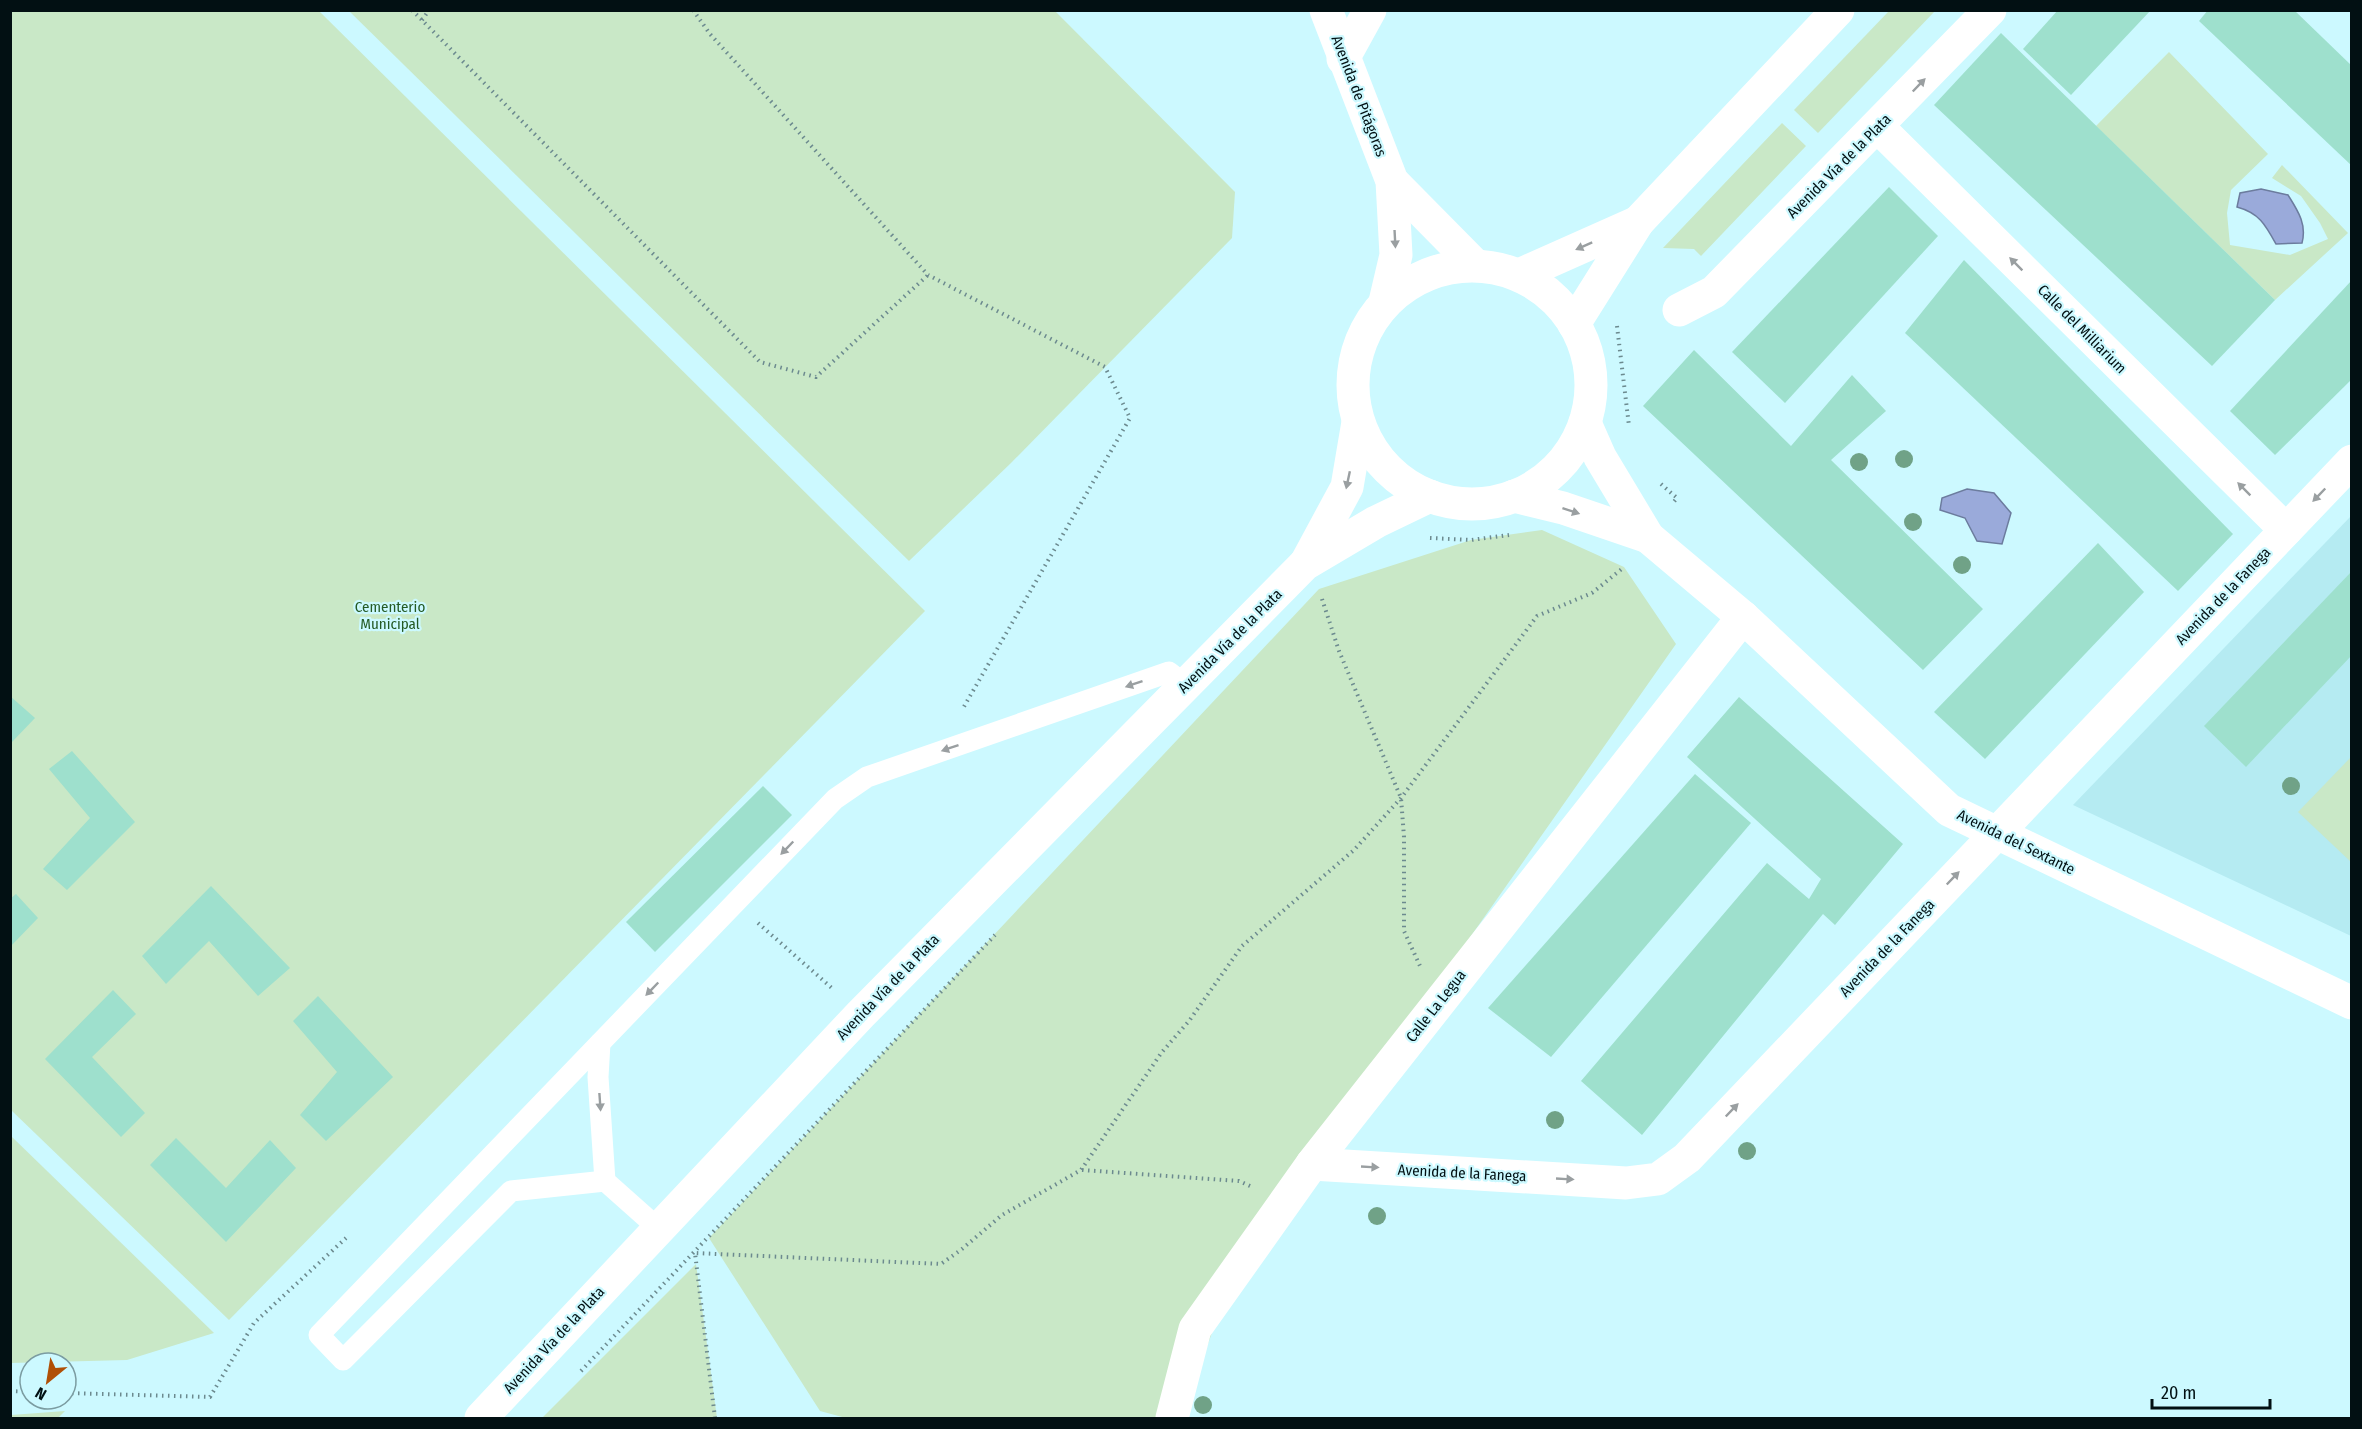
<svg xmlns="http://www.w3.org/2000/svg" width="2362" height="1429" font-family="'Fira Sans Condensed',sans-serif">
	<rect width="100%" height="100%" fill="#ccf9ff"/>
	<polygon fill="#b5ebf2" points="2351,516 2351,936 2073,805"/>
	<g fill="#c9e8c7">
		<polygon points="10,11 319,11 925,611 229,1320 11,1110"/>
		<polygon points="349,11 1055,11 1235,192 1232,238 1011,463 909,561"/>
		<polygon points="1889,11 1935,11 1818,133 1794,110"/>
		<polygon points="2169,52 2268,154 2231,190 2227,213 2230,245 2290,255 2328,239 2320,223 2301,196 2272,178 2282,165 2348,233 2275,300 2096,126"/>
		<polygon points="1782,123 1806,146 1701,256 1694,249 1663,248"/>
		<polygon points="1542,530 1624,567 1676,644 1233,1275 1181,1418 846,1418 820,1411 709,1238 1319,589 1471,540"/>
		<polygon points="2351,757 2351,862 2298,812"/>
		<polygon points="11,1136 214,1333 127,1360 11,1363"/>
		<polygon points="696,1264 717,1418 542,1418"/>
		<polygon points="65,1411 58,1418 11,1418 11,1415"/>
	</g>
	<g fill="#9aaada" stroke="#6c7c9e" stroke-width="1.5">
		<path d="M2261,189L2288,195C2298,211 2307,224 2302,243L2276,244C2265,224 2259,213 2237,207L2240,193Z"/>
		<polygon points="1967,489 1994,493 2011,513 2002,544 1977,541 1965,518 1940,510 1942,498"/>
	</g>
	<g fill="#9ee0cd">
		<polygon points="2058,10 2151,10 2071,95 2023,49"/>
		<polygon points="2208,10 2294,10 2352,66 2352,166 2199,21"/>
		<polygon points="2001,33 2275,300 2212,366 1934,105"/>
		<polygon points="1889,187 1938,236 1785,403 1732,352"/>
		<polygon points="1964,260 2233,534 2178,591 1905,333"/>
		<polygon points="2352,280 2352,379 2275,455 2230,411"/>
		<polygon points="1694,350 1791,446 1852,375 1886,411 1831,460 1983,609 1923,670 1643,406"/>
		<polygon points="2098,543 2144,592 1985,759 1934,712"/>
		<polygon points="2352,571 2352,655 2246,767 2204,726"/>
		<polygon points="10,696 35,718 12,742 10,740"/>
		<polygon points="1739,697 1903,844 1835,925 1823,914 1642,1135 1581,1081 1767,863 1809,899 1821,879 1687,757"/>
		<polygon points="72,751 135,822 67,890 43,869 90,818 49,769"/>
		<polygon points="1695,774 1751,823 1551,1057 1488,1008"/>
		<polygon points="763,786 792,815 655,952 626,922"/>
		<polygon points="211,886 290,968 258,996 209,941 166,984 142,956"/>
		<polygon points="16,894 38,918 10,947 10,899"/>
		<polygon points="113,990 136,1014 92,1057 145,1113 121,1137 45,1059"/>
		<polygon points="318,996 393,1077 326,1141 300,1115 337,1072 293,1021"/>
		<polygon points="176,1138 226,1188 270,1140 296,1168 226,1242 150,1165"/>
	</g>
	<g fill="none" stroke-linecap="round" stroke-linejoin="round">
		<g stroke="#6c8a8f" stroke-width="4" stroke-dasharray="1.5 4.5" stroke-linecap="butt">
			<polyline points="412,10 760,362 816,377 928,275"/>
			<polyline points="693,10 710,34 928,275 1105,367 1130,418 962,710"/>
			<polyline points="422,20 429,10"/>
			<polyline points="1617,326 1629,426"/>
			<polyline points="1661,484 1677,498 1672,504"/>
			<polyline points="1430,538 1471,540 1509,535"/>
			<polyline points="1322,599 1339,651 1401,798 1404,837 1404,931 1420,966"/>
			<polyline points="758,923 833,989"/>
			<polyline points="1082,1170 1239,1181 1250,1186"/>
			<polyline points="581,1371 995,935"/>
			<polyline points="10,1391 30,1392"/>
			<polyline points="66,1393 210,1397 254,1323 346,1238"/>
			<polyline points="715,1418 695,1253 941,1264 962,1249 1002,1215 1081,1170 1162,1052 1189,1021 1242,946 1354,850 1401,798 1537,616 1592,593 1623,568"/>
		</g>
		<g stroke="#fff" stroke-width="21">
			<polyline points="600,1043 598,1077 605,1181 659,1229"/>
			<polyline points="605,1181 511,1191 343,1360 319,1335 835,799 867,777 1169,672 1186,685"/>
		</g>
		<g stroke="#fff" stroke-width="33">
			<polyline points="1326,10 1392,181 1396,255 1385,302"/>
			<polyline points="1343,59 1370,10"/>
			<polyline points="1878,127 2286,530"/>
			<polyline points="1392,181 1475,265"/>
			<polyline points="1679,310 1714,292 1990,10"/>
			<polyline points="1585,423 1600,457 1648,537 1743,617 1949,810 2352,1003"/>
			<polyline points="1514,496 1563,508 1648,537"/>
			<polyline points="1312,1164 1626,1183 1658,1179 1687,1158 2352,461"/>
			<polyline points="1172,1418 1195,1329 1312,1164 1743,617"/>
		</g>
		<g stroke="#fff" stroke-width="33">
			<circle cx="1472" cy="385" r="119"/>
			<polyline points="1519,275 1638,222"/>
			<polyline points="1574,324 1638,222 1838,10"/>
			<polyline points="1306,563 1347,487 1358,422"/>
			<polyline points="481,1418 861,1014 1305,564 1376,522 1430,496"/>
		</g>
	</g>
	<g fill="#70a287">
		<circle cx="1904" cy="459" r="9"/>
		<circle cx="1859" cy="462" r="9"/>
		<circle cx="1913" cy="522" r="9"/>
		<circle cx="1962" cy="565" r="9"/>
		<circle cx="2291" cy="786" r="9"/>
		<circle cx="1555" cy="1120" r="9"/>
		<circle cx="1747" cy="1151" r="9"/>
		<circle cx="1377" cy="1216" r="9"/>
		<circle cx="1203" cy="1405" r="9"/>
	</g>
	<defs><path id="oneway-solid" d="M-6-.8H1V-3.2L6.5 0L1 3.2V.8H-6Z" transform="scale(1.5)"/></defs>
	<g fill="#9a9fa1">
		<use href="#oneway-solid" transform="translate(1919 85) rotate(-46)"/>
		<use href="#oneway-solid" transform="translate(1395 239) rotate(87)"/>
		<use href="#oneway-solid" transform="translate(1584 246) rotate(156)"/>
		<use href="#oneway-solid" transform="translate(2016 264) rotate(-135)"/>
		<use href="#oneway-solid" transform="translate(1348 480) rotate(102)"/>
		<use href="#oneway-solid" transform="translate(2244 489) rotate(-135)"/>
		<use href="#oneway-solid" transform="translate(2319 495) rotate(134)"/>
		<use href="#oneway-solid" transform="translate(1571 511) rotate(18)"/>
		<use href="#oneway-solid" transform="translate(1134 684) rotate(161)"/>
		<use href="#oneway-solid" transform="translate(950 748) rotate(161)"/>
		<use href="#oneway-solid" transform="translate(787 848) rotate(134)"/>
		<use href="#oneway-solid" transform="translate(1953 878) rotate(-46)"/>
		<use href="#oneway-solid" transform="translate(652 989) rotate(134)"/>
		<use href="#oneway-solid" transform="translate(600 1102) rotate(86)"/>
		<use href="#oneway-solid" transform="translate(1732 1110) rotate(-46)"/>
		<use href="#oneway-solid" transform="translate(1370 1167) rotate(3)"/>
		<use href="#oneway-solid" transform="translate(1565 1179) rotate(3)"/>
	</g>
	<g text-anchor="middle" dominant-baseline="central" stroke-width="4.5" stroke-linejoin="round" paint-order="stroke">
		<g font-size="15" fill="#021013" stroke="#ccf9ff">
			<text transform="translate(1359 96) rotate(69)">Avenida de Pitágoras</text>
			<text transform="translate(1839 166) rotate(-45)">Avenida Vía de la Plata</text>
			<text transform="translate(2082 329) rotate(45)">Calle del Milliarium</text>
			<text transform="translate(2223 596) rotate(-46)">Avenida de la Fanega</text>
			<text transform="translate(1230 641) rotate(-45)">Avenida Vía de la Plata</text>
			<text transform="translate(2016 842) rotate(26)">Avenida del Sextante</text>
			<text transform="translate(1887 948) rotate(-46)">Avenida de la Fanega</text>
			<text transform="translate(888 987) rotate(-46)">Avenida Vía de la Plata</text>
			<text transform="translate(1436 1006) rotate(-52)">Calle La Legua</text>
			<text transform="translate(1462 1173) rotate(3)">Avenida de la Fanega</text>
			<text transform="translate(554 1340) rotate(-47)">Avenida Vía de la Plata</text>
		</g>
		<g font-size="15" fill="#245a24" stroke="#ccf9ff">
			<text x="390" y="607">Cementerio<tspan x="390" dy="17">Municipal</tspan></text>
		</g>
	</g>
	<rect width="2362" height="1429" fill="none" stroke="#021013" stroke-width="24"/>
	<g transform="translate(48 1381) rotate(210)"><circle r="28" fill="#ccf9ff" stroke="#7b9ca1" stroke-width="1.5"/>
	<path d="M0-4.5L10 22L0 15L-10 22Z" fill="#b05006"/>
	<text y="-9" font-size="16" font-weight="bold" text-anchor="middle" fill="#021013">N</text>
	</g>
	<path d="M2152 1399v9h118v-9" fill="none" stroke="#021013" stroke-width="3"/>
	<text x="2161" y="1399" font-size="18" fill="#021013" stroke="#ccf9ff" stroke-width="4.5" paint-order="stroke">20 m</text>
</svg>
